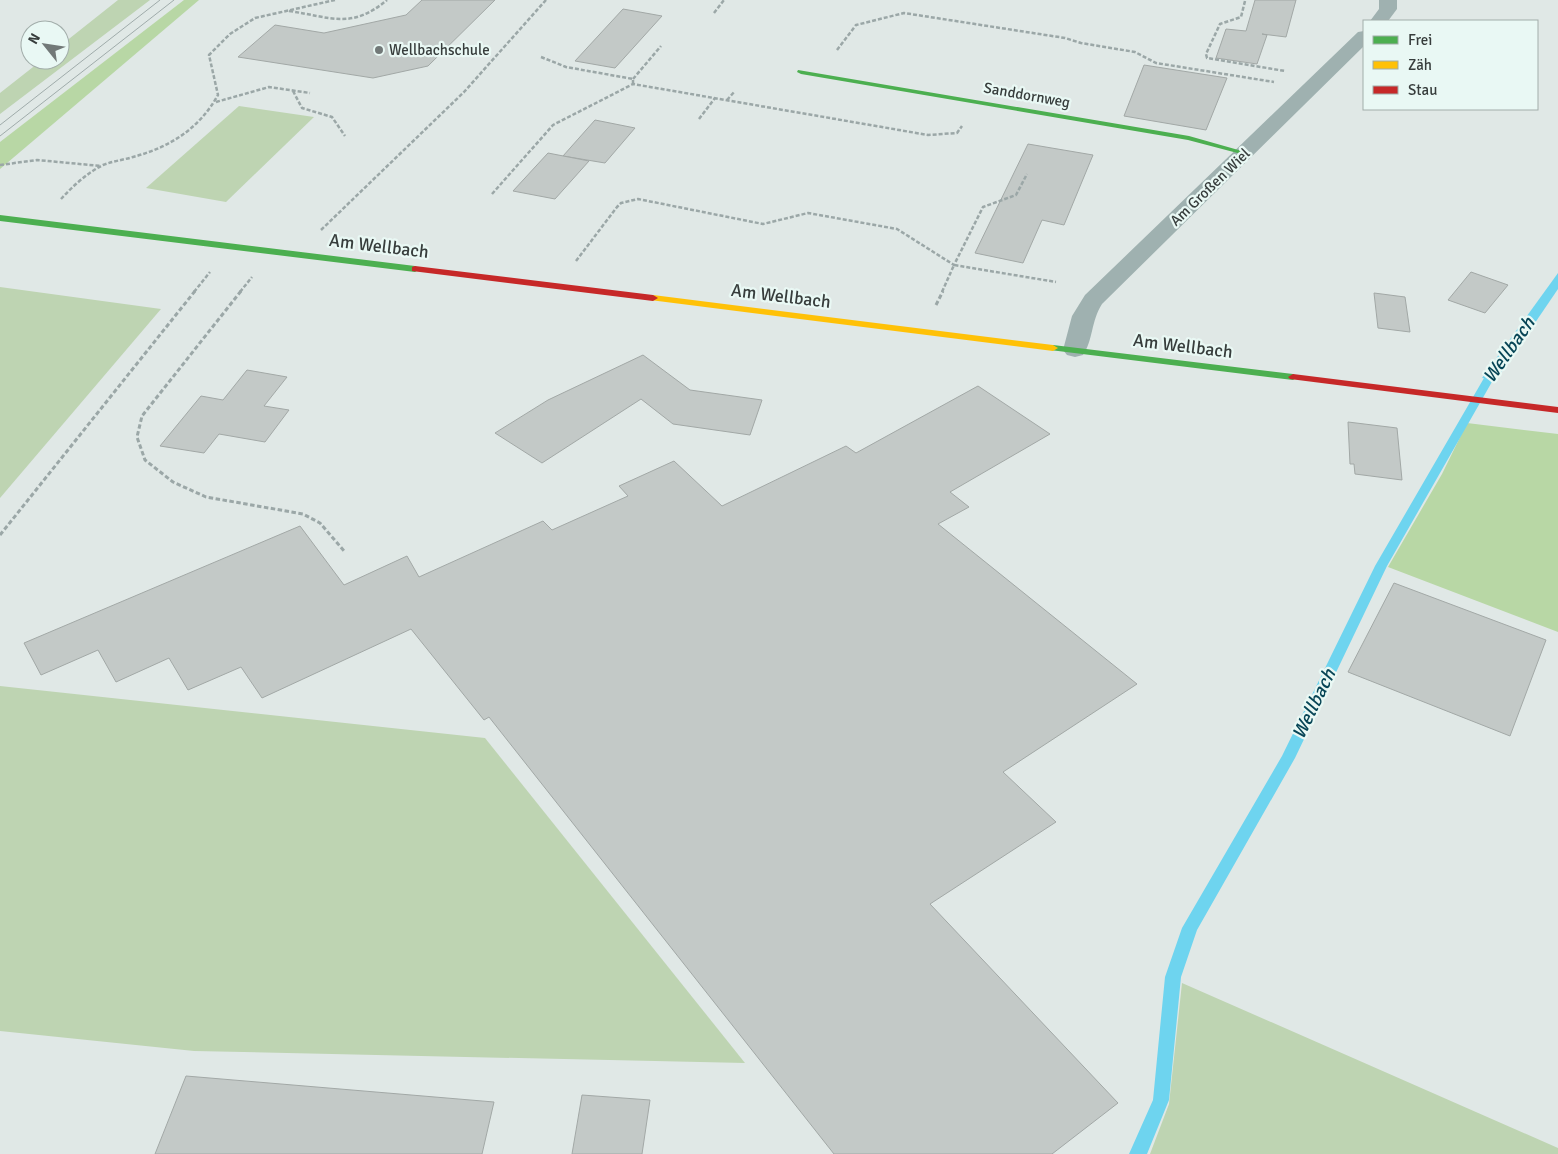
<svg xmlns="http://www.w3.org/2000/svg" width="1558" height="1154" font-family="Signika,sans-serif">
	<rect width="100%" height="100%" fill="#e0e8e6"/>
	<g fill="#bed4b2">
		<polygon points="118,0 150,0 0,114 0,93 42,60 60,60 60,46"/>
		<polygon points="239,106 314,117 226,202 146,188"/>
		<polygon points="0,287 161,309 0,498"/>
		<polygon points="0,686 485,738 745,1063 194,1051 0,1031"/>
		<polygon points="1182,983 1558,1148 1558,1154 1150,1154 1169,1104"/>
	</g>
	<g fill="#b8d7a5">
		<polygon points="184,0 199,0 0,169 0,142"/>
		<polygon points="1467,423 1558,434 1558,632 1388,567 1442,474"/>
	</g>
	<polygon fill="#6ed4ef" points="1558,273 1558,289 1496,380 1482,378"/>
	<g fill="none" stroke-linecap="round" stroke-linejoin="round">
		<polygon fill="#6ed4ef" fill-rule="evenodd" points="1496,363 1501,366 1387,566 1295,758 1197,930 1181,977 1169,1100 1147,1154 1129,1154 1153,1100 1165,977 1182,928 1282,756 1375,566 1491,366"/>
	</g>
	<g fill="#c3c9c7" stroke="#a2a8a6">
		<polygon points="422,0 495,0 428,66 373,78 238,57 275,25 324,33 406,15"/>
		<polygon points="1255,0 1296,0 1286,37 1262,34 1267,35 1257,64 1216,58 1226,29 1246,31"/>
		<polygon points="623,9 662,16 615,68 575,61"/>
		<polygon points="1144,65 1227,78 1206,130 1124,116"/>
		<polygon points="595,120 635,128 605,163 563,156"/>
		<polygon points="1028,144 1093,155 1064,225 1042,220 1023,263 975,253"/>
		<polygon points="548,153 589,161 555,199 513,191"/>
		<polygon points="1471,272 1508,285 1485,313 1448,300"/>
		<polygon points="1374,293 1405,297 1410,332 1378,328"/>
		<polygon points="643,355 690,390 762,400 750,435 673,424 641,399 542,463 495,433 548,400"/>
		<polygon points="247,370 287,377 264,406 289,410 265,442 219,434 204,453 160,446 201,396 223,400"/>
		<polygon points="978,386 1050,434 950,492 969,507 938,524 1137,684 1003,772 1056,822 930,904 1118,1103 1052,1154 834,1154 489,717 484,720 411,629 262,698 241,667 188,690 169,658 116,682 98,650 41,675 24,643 300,526 344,585 407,556 419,577 543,521 552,530 628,496 619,486 674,461 722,506 846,446 856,453"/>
		<polygon points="1348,422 1397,428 1402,480 1355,474 1354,464 1350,464"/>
		<polygon points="1394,583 1546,640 1510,736 1348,672"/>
		<polygon points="186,1076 494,1102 482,1154 155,1154"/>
		<polygon points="582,1095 650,1100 642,1154 572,1154"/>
	</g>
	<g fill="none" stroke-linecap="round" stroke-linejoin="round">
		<g stroke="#9ba7a7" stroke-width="2.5" stroke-dasharray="4 2" stroke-linecap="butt">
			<polyline points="1245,1 1241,17 1220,24 1206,54 1207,58 1285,71"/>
			<path d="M289,11C331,17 351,30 387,0"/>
			<polyline points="714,13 724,0"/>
			<polyline points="837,50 856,25 904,13 1065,38 1081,43 1135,52 1156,63 1274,82"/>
			<polyline points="541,57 566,67 633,79 633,84"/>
			<polyline points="633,79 661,46"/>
			<polyline points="293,91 302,108 332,117 345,136"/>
			<polyline points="727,100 735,91"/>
			<polyline points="216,102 269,87 310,93"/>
			<polyline points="699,119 715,98"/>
			<polyline points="0,165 37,160 101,166"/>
			<polyline points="492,194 553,125 633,84 928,135 957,133 962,126"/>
			<path d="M61,199C73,186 87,173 103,165C113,161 123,160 133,157C170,147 199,129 218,95L209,55L230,34L255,18L335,0"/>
			<polyline points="321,230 464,92 546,0"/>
			<polyline points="576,261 617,207 621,203 638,199 763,224 808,213 897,229 954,265 983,207 1016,195 1027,174"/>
			<polyline points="194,292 210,272"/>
			<polyline points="240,292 252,277"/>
			<polyline points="942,292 954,265 1056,282"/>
		</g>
		<g stroke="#9ba7a7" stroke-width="3" stroke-dasharray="4.5 2.5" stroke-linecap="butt">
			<polyline points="241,291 142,416 137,437 145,460 173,482 206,497 303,514 320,523 345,552"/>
			<polyline points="936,305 943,291"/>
			<polyline points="0,535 195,291"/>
		</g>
		<g fill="#9fb1b0" fill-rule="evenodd">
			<polygon points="1379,0 1397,0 1397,9 1388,21 1370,21 1379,9"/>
			<path d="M1364,31V46L1102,304C1091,321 1093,341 1083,355L1075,357L1067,355L1063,350L1072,316L1085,295L1358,32Z"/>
		</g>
		<g fill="#4caf50" fill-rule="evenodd">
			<polygon points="798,70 1189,136 1249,153 1245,155 1188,140 801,74 797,72"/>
			<polygon points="0,215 415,266 420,269 415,272 0,221"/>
			<polygon points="1053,345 1293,374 1298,377 1293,380 1050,350 1048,348"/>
		</g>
		<polygon fill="#ffc107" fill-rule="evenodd" points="653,295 1053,345 1058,348 1053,351 650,300 650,296"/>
		<g fill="#c62828" fill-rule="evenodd">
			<polygon points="415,266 653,295 658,298 653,301 412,271 412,267"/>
			<polygon points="1293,374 1558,407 1558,413 1290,379 1288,377"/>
		</g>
		<g stroke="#9fabaa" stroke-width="1">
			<polyline points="0,125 160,0"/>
			<polyline points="0,136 174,0"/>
		</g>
	</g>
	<circle fill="#727978" stroke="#e9f8f4" stroke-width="2" cx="379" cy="50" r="5"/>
	<g text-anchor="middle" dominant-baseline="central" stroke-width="4.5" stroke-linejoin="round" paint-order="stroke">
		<g font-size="15" fill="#373d3c" stroke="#e9f8f4" text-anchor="start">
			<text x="389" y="50">Wellbachschule</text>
		</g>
		<g font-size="15" fill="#373d3c" stroke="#e9f8f4">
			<text transform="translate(1027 95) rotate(10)">Sanddornweg</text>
			<text transform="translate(1210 187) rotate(-44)">Am Großen Wiel</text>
		</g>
		<g font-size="18" fill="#373d3c" stroke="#e9f8f4">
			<text transform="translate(379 246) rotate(7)">Am Wellbach</text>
			<text transform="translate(781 296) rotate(7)">Am Wellbach</text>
			<text transform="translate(1183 346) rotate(7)">Am Wellbach</text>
		</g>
		<g font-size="19" font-style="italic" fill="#074556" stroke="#e9f8f4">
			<text transform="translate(1509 350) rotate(-55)">Wellbach</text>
			<text transform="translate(1314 704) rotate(-64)">Wellbach</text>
		</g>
	</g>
	<rect x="1363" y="20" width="175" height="90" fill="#e9f8f4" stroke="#a2adaa"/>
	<rect x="1373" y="36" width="25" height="8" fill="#4caf50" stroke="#a2adaa"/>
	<text x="1408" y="45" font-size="15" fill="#373d3c">Frei</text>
	<rect x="1373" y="61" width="25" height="8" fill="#ffc107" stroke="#a2adaa"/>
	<text x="1408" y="70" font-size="15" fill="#373d3c">Zäh</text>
	<rect x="1373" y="86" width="25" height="8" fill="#c62828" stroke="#a2adaa"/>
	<text x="1408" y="95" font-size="15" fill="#373d3c">Stau</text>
	<g transform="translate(45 45) rotate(300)"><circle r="24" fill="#e9f8f4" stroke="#a2adaa"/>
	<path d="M0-4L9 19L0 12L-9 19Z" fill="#727978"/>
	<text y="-8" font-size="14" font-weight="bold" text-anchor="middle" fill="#373d3c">N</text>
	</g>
</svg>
